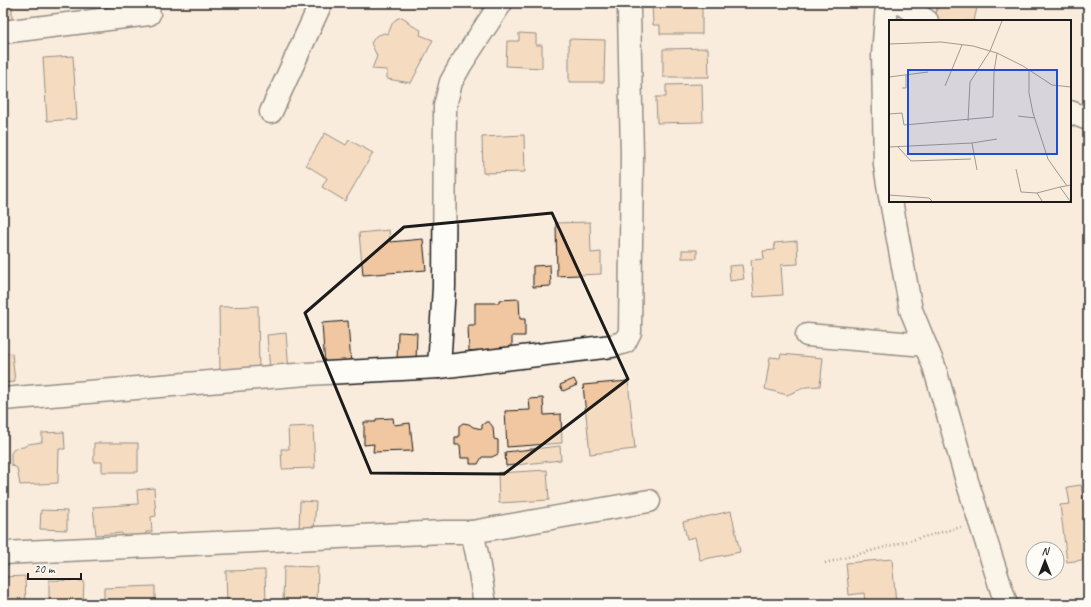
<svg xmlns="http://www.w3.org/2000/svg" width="1091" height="607" font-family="Caveat,sans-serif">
	<rect width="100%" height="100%" fill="#f9ecdd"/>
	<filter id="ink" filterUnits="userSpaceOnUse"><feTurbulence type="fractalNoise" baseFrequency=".025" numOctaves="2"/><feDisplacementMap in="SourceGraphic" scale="8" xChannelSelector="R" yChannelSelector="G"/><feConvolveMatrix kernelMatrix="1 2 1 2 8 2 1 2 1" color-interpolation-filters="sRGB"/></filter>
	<g filter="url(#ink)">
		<g fill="#f0c7a0" stroke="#1c1c1c">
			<rect x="3" y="3" width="9" height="17"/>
			<polygon points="652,3 702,3 702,34 660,34 660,25 653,25"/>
			<polygon points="938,3 978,3 974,21 940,21 935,19"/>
			<polygon points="402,17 407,20 409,24 421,30 420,35 433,40 411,83 387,79 387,70 372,69 377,56 371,43 376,36 384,33 388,34 392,24 396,19"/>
			<polygon points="519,33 536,34 536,45 542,45 542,68 506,66 507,41 519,41"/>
			<polygon points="569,39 605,40 604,82 569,82"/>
			<polygon points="708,48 709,77 663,77 663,49"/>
			<polygon points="73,56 77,119 47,121 43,58"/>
			<polygon points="702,84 703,122 657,123 656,97 666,97 666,85"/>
			<polygon points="325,133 346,145 349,140 373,153 345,201 322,187 327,178 306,165"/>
			<polygon points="524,135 525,172 483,173 482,137"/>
			<polygon points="590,222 591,253 601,252 601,274 557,276 556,223"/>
			<polygon points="389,230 390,242 423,239 426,270 363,275 359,233"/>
			<polygon points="797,241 798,264 781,265 783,295 754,297 751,260 764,259 763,251 775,250 774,243"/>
			<rect x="682" y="250" width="15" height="8"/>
			<polygon points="550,265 551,286 533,287 533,266"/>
			<polygon points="742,265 744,279 730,281 729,266"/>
			<polygon points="519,299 520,319 525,319 525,336 512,336 512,348 498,348 498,356 478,357 478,350 469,351 468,325 475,325 475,303 499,303 499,300"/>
			<polygon points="258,306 259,371 220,372 219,307"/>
			<polygon points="348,321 351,365 325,367 322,323"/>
			<polygon points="398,332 417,333 416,361 397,361"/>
			<polygon points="286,333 289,370 270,371 267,335"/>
			<polygon points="12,353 15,382 3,383 3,354"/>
			<polygon points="781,354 823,358 820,386 806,387 787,395 765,389 770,357 780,358"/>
			<polygon points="574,379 577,385 563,391 560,385"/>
			<polygon points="628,381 635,449 590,454 583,385"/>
			<polygon points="543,398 544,415 561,414 562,443 507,447 505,411 530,410 529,399"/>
			<polygon points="393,418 394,425 410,423 413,451 373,452 374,444 364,445 364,422 376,422 376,419"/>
			<polygon points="486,422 489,422 493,427 494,439 498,440 498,454 492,457 482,457 478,464 470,464 470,458 461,458 460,445 455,445 455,437 459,437 459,426 463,423 469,424 473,427 482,429 482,425"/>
			<polygon points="313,426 315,468 282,469 281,449 289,449 288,427"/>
			<polygon points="64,432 65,449 59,449 58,483 20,485 17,468 11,465 11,453 15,448 24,447 28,444 42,442 42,433"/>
			<polygon points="94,443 138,443 138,472 102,472 102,462 94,462"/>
			<polygon points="560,446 561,460 506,466 505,452"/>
			<polygon points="547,470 549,500 499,503 498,473"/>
			<polygon points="1081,485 1083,499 1088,499 1088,559 1067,562 1060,505 1070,504 1067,487"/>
			<polygon points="154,488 156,516 151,517 152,532 146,532 146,538 123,540 122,533 96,535 93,507 138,504 137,490"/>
			<polygon points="300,501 316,502 314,531 299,531"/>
			<polygon points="41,510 67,511 67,530 40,529"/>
			<polygon points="731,511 740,552 700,560 695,537 687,539 683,522"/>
			<polygon points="892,559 896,604 865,604 864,593 849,595 846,563"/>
			<polygon points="284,566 318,567 317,604 283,604"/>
			<polygon points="265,570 266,604 227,604 226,571"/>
			<polygon points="25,576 26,604 3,604 3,577"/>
			<polygon points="49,580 84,581 83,604 49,604"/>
			<polygon points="155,586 155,604 104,604 104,588"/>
		</g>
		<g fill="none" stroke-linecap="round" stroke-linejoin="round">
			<defs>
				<g id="minor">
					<polyline points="887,3 883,55 885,165 890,197"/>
					<polyline points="901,3 927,21"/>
					<polyline points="3,32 149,14"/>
					<polyline points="271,112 321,3"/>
					<polyline points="1070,112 1088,119"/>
					<polyline points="891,201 911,310 934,366 967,481 1006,604"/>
					<polyline points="807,335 925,345"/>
					<polyline points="439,367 444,287 445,106 451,82 461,64 501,3"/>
					<polyline points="3,399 307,374 439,367 612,346 625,342 630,332 632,156 629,10 629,3"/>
					<polyline points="472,532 649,501"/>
					<polyline points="3,553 444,532 472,532 477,554 485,604"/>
				</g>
			</defs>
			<use href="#minor" stroke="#1c1c1c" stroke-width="25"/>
			<polyline stroke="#1c1c1c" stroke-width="2.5" stroke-dasharray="1 3" stroke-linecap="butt" points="825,563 961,527"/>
			<use href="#minor" stroke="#fdfcf7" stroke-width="22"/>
		</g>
	</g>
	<path d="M0 0H1091V607H0ZM552,213L628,379L504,474L371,473L305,313L404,227Z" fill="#f9ecdd" fill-opacity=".55" fill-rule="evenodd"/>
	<path fill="none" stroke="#1c1c1c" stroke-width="3" stroke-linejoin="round" d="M552,213L628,379L504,474L371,473L305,313L404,227Z"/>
	<g transform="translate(889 20)">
		<rect width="182" height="182" fill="#f9ecdd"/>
		<path fill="none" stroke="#a19990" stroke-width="1" d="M0,24L52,22L84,26L108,33L134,46L163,65L182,67M140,49V73L144,93L159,139L178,166M0,57L39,52M56,66L73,25M13,68H17V55M0,94L13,93L15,105L104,97L105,52L108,33M129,96L146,98M79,101L81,62L101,31L113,1M83,123L108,119M0,127L83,123L88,150M9,127L22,141L82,139M127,149L132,172L148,173M0,175L40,178L43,181M153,181L148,173L171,167M181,181L171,167L182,165"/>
		<path fill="#1d4ed8" fill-opacity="0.15" stroke="#1d4ed8" stroke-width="2" d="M19,50H168V134H19Z"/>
		<rect width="182" height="182" fill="none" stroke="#1c1c1c" stroke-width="2"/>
	</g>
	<rect width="1091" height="607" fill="none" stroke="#fdfcf7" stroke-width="16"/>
	<rect x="8" y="8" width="1075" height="591" fill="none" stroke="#1c1c1c" stroke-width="1.5" filter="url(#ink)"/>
	<g transform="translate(1045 561)"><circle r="19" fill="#fdfcf7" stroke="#a3a29f"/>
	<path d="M0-3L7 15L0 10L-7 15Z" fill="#1c1c1c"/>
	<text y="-6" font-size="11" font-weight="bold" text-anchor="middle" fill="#1c1c1c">N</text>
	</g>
	<path d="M28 573v6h53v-6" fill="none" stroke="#1c1c1c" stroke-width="2"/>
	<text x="34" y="573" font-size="12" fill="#1c1c1c" stroke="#fdfcf7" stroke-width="3" paint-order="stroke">20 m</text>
</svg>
